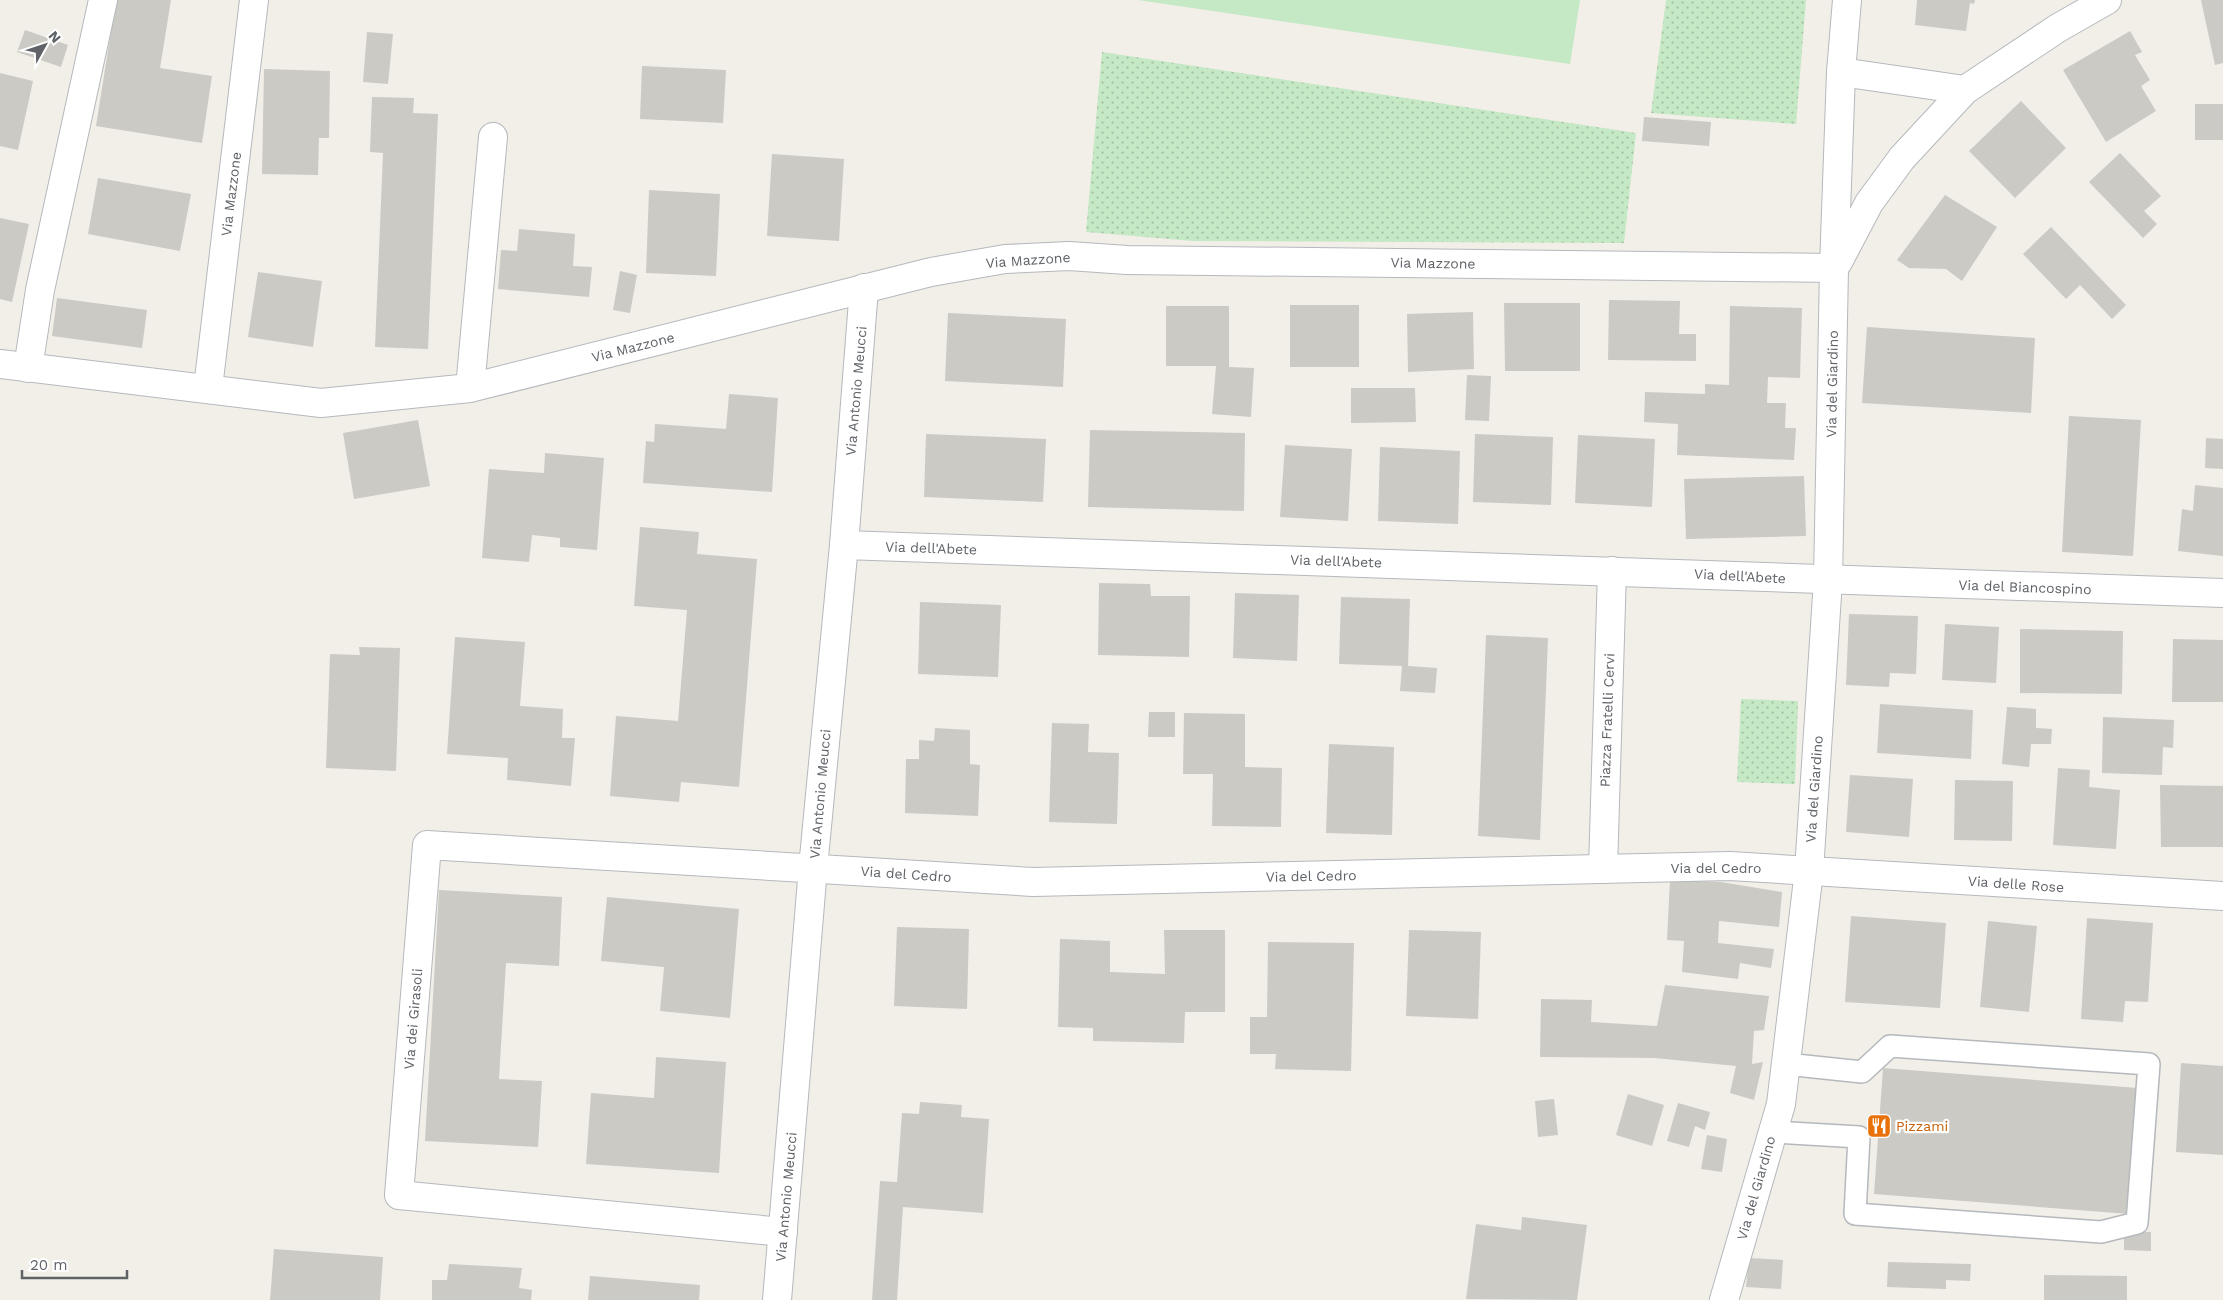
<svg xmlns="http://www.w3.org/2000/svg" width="2223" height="1300" font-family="'Work Sans',sans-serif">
	<defs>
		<pattern id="grass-dots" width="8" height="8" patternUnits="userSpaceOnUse" patternTransform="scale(1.25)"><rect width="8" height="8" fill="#c5e8c5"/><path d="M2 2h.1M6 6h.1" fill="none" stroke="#a3c0a4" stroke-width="1.8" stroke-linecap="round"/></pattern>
	</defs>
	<rect width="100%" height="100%" fill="#f1efe8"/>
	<g fill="url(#grass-dots)">
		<polygon points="1666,0 1806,0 1796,124 1651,113"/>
		<polygon points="1102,52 1636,133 1624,243 1193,241 1086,232"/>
		<polygon points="1741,699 1798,701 1795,784 1737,782"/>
	</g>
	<polygon fill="#c5e8c5" points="1138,0 1580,0 1570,64"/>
	<g fill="#cccac5">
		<polygon points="116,0 171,0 160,68 212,76 202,143 96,126"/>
		<polygon points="1917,0 1975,0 1974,4 1970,3 1966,31 1915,25"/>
		<polygon points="2201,0 2223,0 2223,63 2215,65"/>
		<polygon points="25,30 68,45 61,67 17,52"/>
		<polygon points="2130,31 2142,52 2135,55 2150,80 2141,86 2156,111 2106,142 2063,70"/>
		<polygon points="367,32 393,34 388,84 363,82"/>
		<polygon points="642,66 726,70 723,123 640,119"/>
		<polygon points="264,69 330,71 329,138 319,138 318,175 262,174"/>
		<polygon points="0,73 33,81 18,150 0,146"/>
		<polygon points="372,97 414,98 413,113 438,114 428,349 375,347 383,153 370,152"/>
		<polygon points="2021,101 2066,148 2015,198 1969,151"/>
		<rect x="2195" y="104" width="28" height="36"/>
		<polygon points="1644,117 1711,122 1709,146 1642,141"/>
		<polygon points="2120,153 2161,196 2144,211 2157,224 2143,238 2089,182"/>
		<polygon points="772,154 844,159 839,241 767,236"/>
		<polygon points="98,178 191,194 180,251 88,234"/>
		<polygon points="649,190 720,194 716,276 646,273"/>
		<polygon points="1945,195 1997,227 1962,281 1946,269 1909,268 1897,260"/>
		<polygon points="0,218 29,224 12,302 0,299"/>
		<polygon points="2051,227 2126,305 2112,319 2080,285 2066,299 2023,254"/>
		<polygon points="519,229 575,234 573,266 592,267 589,297 498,289 501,250 517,251"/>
		<polygon points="620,271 637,275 630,313 613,310"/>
		<polygon points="258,272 322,281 313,347 248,337"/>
		<polygon points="57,298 147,310 142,348 52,336"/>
		<polygon points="1609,300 1680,301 1679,334 1696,334 1696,361 1608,360"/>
		<polygon points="1504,303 1580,303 1580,371 1505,371"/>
		<rect x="1290" y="305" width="69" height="62"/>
		<polygon points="1166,306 1229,306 1229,367 1254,368 1251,417 1212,414 1216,366 1166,366"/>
		<polygon points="1730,306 1802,308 1800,378 1768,377 1767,403 1786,403 1785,428 1796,428 1794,460 1677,455 1678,424 1644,422 1645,392 1705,394 1705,384 1729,385"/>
		<polygon points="1473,312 1474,369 1408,372 1407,314"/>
		<polygon points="948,313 1066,319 1063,387 945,381"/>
		<polygon points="1867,327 2035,338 2031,413 1862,403"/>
		<polygon points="1467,375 1491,376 1489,421 1465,420"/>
		<polygon points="1351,388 1415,388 1416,422 1351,423"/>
		<polygon points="729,394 778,398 772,492 643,483 646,441 654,442 655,424 726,429"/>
		<polygon points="2069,416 2141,420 2133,556 2062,552"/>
		<polygon points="418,420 430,486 354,499 343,433"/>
		<polygon points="1090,430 1245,433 1244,511 1088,507"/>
		<polygon points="926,434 1046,439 1043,502 924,497"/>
		<polygon points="1475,434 1553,437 1551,505 1473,502"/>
		<polygon points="1578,435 1655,439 1652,507 1575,503"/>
		<polygon points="2206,438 2223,439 2223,469 2205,468"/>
		<polygon points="1285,445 1352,449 1348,521 1280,517"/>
		<polygon points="1380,447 1460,451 1458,524 1378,521"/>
		<polygon points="545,453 604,458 597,550 560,547 560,538 532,535 529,562 482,558 489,469 544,473"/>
		<polygon points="1804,476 1806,536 1686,539 1684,479"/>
		<polygon points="2195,485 2223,488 2223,556 2178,551 2182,509 2193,511"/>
		<polygon points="640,527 699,532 697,554 757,559 739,787 681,782 679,802 610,796 616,716 678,721 687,610 634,606"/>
		<polygon points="1099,583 1150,584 1151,596 1190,596 1189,657 1098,655"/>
		<polygon points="1235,593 1299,595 1297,661 1233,658"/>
		<polygon points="1341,597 1410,599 1408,666 1437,668 1435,693 1400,691 1402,666 1339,664"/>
		<polygon points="920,602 1001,605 998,677 918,674"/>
		<polygon points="1849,614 1918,616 1916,674 1890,673 1889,687 1846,685"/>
		<polygon points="1945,624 1999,627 1996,683 1942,680"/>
		<polygon points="2020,629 2123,631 2122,694 2020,693"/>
		<polygon points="1486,635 1548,638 1540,840 1478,836"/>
		<polygon points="455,637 525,642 520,706 563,709 562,738 575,738 571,786 507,780 508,758 447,754"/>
		<polygon points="2173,639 2223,640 2223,702 2172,702"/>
		<polygon points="359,647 400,648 396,771 326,768 330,654 360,655"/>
		<polygon points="1880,704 1973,710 1971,759 1877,753"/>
		<polygon points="2007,707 2036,709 2036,728 2052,729 2051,744 2031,744 2029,767 2002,764"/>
		<polygon points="1149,712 1175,712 1175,737 1148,737"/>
		<polygon points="1184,713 1245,714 1245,767 1282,768 1281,827 1212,826 1213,774 1183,774"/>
		<polygon points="2103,717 2174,720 2173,748 2163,747 2162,775 2102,773"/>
		<polygon points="1052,723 1089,724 1088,752 1119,753 1117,824 1049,822"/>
		<polygon points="935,728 970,730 970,764 980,765 978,816 905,813 906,759 919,759 919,740 934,741"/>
		<polygon points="1329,744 1394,747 1392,835 1326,833"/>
		<polygon points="2058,768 2090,770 2089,787 2120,790 2116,849 2053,845"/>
		<polygon points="1850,775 1913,779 1909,837 1846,832"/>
		<polygon points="1955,780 2013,781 2012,841 1954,840"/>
		<polygon points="2160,785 2223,786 2223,847 2161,847"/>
		<polygon points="1670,880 1721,882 1782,892 1779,927 1719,921 1718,943 1774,949 1771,968 1740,963 1738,979 1682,972 1684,941 1667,940"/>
		<polygon points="439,890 562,897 559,966 506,963 499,1079 542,1081 538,1147 425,1141"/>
		<polygon points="607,897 739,909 730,1018 660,1011 664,967 601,961"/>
		<polygon points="1851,916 1946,923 1940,1008 1845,1002"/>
		<polygon points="2087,918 2153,923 2148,1002 2125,1001 2123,1022 2081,1019"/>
		<polygon points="1988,921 2037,926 2029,1012 1980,1007"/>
		<polygon points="897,927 969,929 967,1009 894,1006"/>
		<polygon points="1164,930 1225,930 1225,1012 1185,1012 1184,1043 1093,1041 1093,1028 1058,1027 1060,939 1110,941 1110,972 1165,974"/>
		<polygon points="1409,930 1481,932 1478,1019 1406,1016"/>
		<polygon points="1268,942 1354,943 1351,1071 1275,1069 1276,1054 1250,1054 1250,1017 1267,1017"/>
		<polygon points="1665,985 1769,996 1764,1030 1754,1031 1752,1064 1763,1062 1754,1100 1730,1093 1736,1066 1655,1058 1540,1057 1541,999 1592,1000 1591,1022 1657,1026"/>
		<polygon points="656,1057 726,1062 719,1173 586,1164 591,1093 654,1098"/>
		<polygon points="2181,1063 2223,1066 2223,1155 2176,1152"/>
		<polygon points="1883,1068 2138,1088 2129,1214 1874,1194"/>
		<polygon points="1628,1094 1664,1105 1652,1146 1616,1135"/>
		<polygon points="1554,1099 1558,1135 1538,1137 1535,1101"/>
		<polygon points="920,1102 962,1105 961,1117 989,1119 983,1213 903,1207 897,1300 872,1300 880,1181 897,1182 902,1113 919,1114"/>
		<polygon points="1678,1103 1710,1112 1705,1130 1695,1126 1689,1147 1667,1141"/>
		<polygon points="1707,1135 1727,1139 1722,1172 1701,1169"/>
		<polygon points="1522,1217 1587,1225 1577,1300 1466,1299 1476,1224 1521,1230"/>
		<polygon points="2124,1231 2151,1232 2151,1251 2124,1250"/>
		<polygon points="274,1249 383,1257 380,1300 270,1300"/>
		<polygon points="1749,1258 1783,1260 1781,1289 1746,1287"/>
		<polygon points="1888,1262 1971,1264 1970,1281 1946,1280 1946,1289 1887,1287"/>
		<polygon points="449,1264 522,1268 519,1288 532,1290 531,1300 432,1300 432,1280 447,1280"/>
		<polygon points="2044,1275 2127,1276 2127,1300 2044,1300"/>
		<polygon points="590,1276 700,1285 699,1300 588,1300"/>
	</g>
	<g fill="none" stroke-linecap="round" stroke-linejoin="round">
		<defs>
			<polyline id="lane" points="1772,1132 1859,1137 1855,1214 2101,1232 2137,1223 2149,1064 1890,1046 1862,1072 1786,1064"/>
			<g id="street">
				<polyline points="1841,72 1965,90"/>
				<polyline points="1838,262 1869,203 1902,158 1965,90 2058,28 2107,0"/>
				<polyline points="0,364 321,403 470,388 931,272 1005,259 1069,256 1127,260 1834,268"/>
				<polyline points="28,368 40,290 103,0"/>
				<polyline points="208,388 254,0"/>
				<polyline points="470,388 493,137"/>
				<polyline points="844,545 2223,593"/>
				<polyline points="1603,869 1612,571"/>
				<polyline points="783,1232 399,1195 427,845 1033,882 1730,866 2223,896"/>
				<polyline points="777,1300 813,868 844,545 864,288"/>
				<polyline points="1724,1300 1781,1104 1809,871 1828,580 1834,268 1841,72 1847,0"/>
			</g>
		</defs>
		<use href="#lane" stroke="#b5b8bc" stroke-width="24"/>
		<use href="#street" stroke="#b5b8bc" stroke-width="30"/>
		<use href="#lane" stroke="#fff" stroke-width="21"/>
		<use href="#street" stroke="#fff" stroke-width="28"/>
	</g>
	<defs>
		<symbol id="restaurant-square" viewBox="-11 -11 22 22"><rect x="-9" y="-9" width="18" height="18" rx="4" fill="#e8710a" stroke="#fff"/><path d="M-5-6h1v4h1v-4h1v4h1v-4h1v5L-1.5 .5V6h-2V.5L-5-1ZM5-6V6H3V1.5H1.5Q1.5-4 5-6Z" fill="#fff"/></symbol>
	</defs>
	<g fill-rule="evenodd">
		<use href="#restaurant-square" x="1865" y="1112" width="28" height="28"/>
	</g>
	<g text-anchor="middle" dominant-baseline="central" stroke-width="4.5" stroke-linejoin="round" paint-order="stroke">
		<g font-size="14" fill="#5f6368" stroke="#fff">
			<text transform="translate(231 194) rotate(-83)">Via Mazzone</text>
			<text transform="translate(1028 260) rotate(-4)">Via Mazzone</text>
			<text transform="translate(1433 263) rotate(1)">Via Mazzone</text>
			<text transform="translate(633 347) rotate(-14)">Via Mazzone</text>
			<text transform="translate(1832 384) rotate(-89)">Via del Giardino</text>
			<text transform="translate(856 391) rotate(-85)">Via Antonio Meucci</text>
			<text transform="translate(931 548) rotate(2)">Via dell'Abete</text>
			<text transform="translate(1336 561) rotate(2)">Via dell'Abete</text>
			<text transform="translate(1740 576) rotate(3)">Via dell'Abete</text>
			<text transform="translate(2025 587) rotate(2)">Via del Biancospino</text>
			<text transform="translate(1607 720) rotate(-88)">Piazza Fratelli Cervi</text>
			<text transform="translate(1814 789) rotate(-86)">Via del Giardino</text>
			<text transform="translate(820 794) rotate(-85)">Via Antonio Meucci</text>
			<text x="1716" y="868">Via del Cedro</text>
			<text transform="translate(906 874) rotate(4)">Via del Cedro</text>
			<text transform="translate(1311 876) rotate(-1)">Via del Cedro</text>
			<text transform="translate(2016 884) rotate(4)">Via delle Rose</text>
			<text transform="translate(413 1019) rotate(-85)">Via dei Girasoli</text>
			<text transform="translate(1756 1188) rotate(-74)">Via del Giardino</text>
			<text transform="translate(786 1197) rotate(-85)">Via Antonio Meucci</text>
		</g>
		<g font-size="14" fill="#c56008" stroke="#fff" text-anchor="start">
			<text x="1896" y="1126">Pizzami</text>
		</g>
	</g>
	<g transform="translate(45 45) rotate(50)" stroke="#ffffff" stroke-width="4" paint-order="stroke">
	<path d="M0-4L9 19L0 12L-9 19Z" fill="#5f6368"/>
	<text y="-8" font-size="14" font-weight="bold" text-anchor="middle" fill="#5f6368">N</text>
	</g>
	<path d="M22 1270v8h105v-8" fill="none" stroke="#5f6368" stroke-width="2.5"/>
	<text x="30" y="1270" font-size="15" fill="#5f6368" stroke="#ffffff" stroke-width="4" paint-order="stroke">20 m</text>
</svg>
